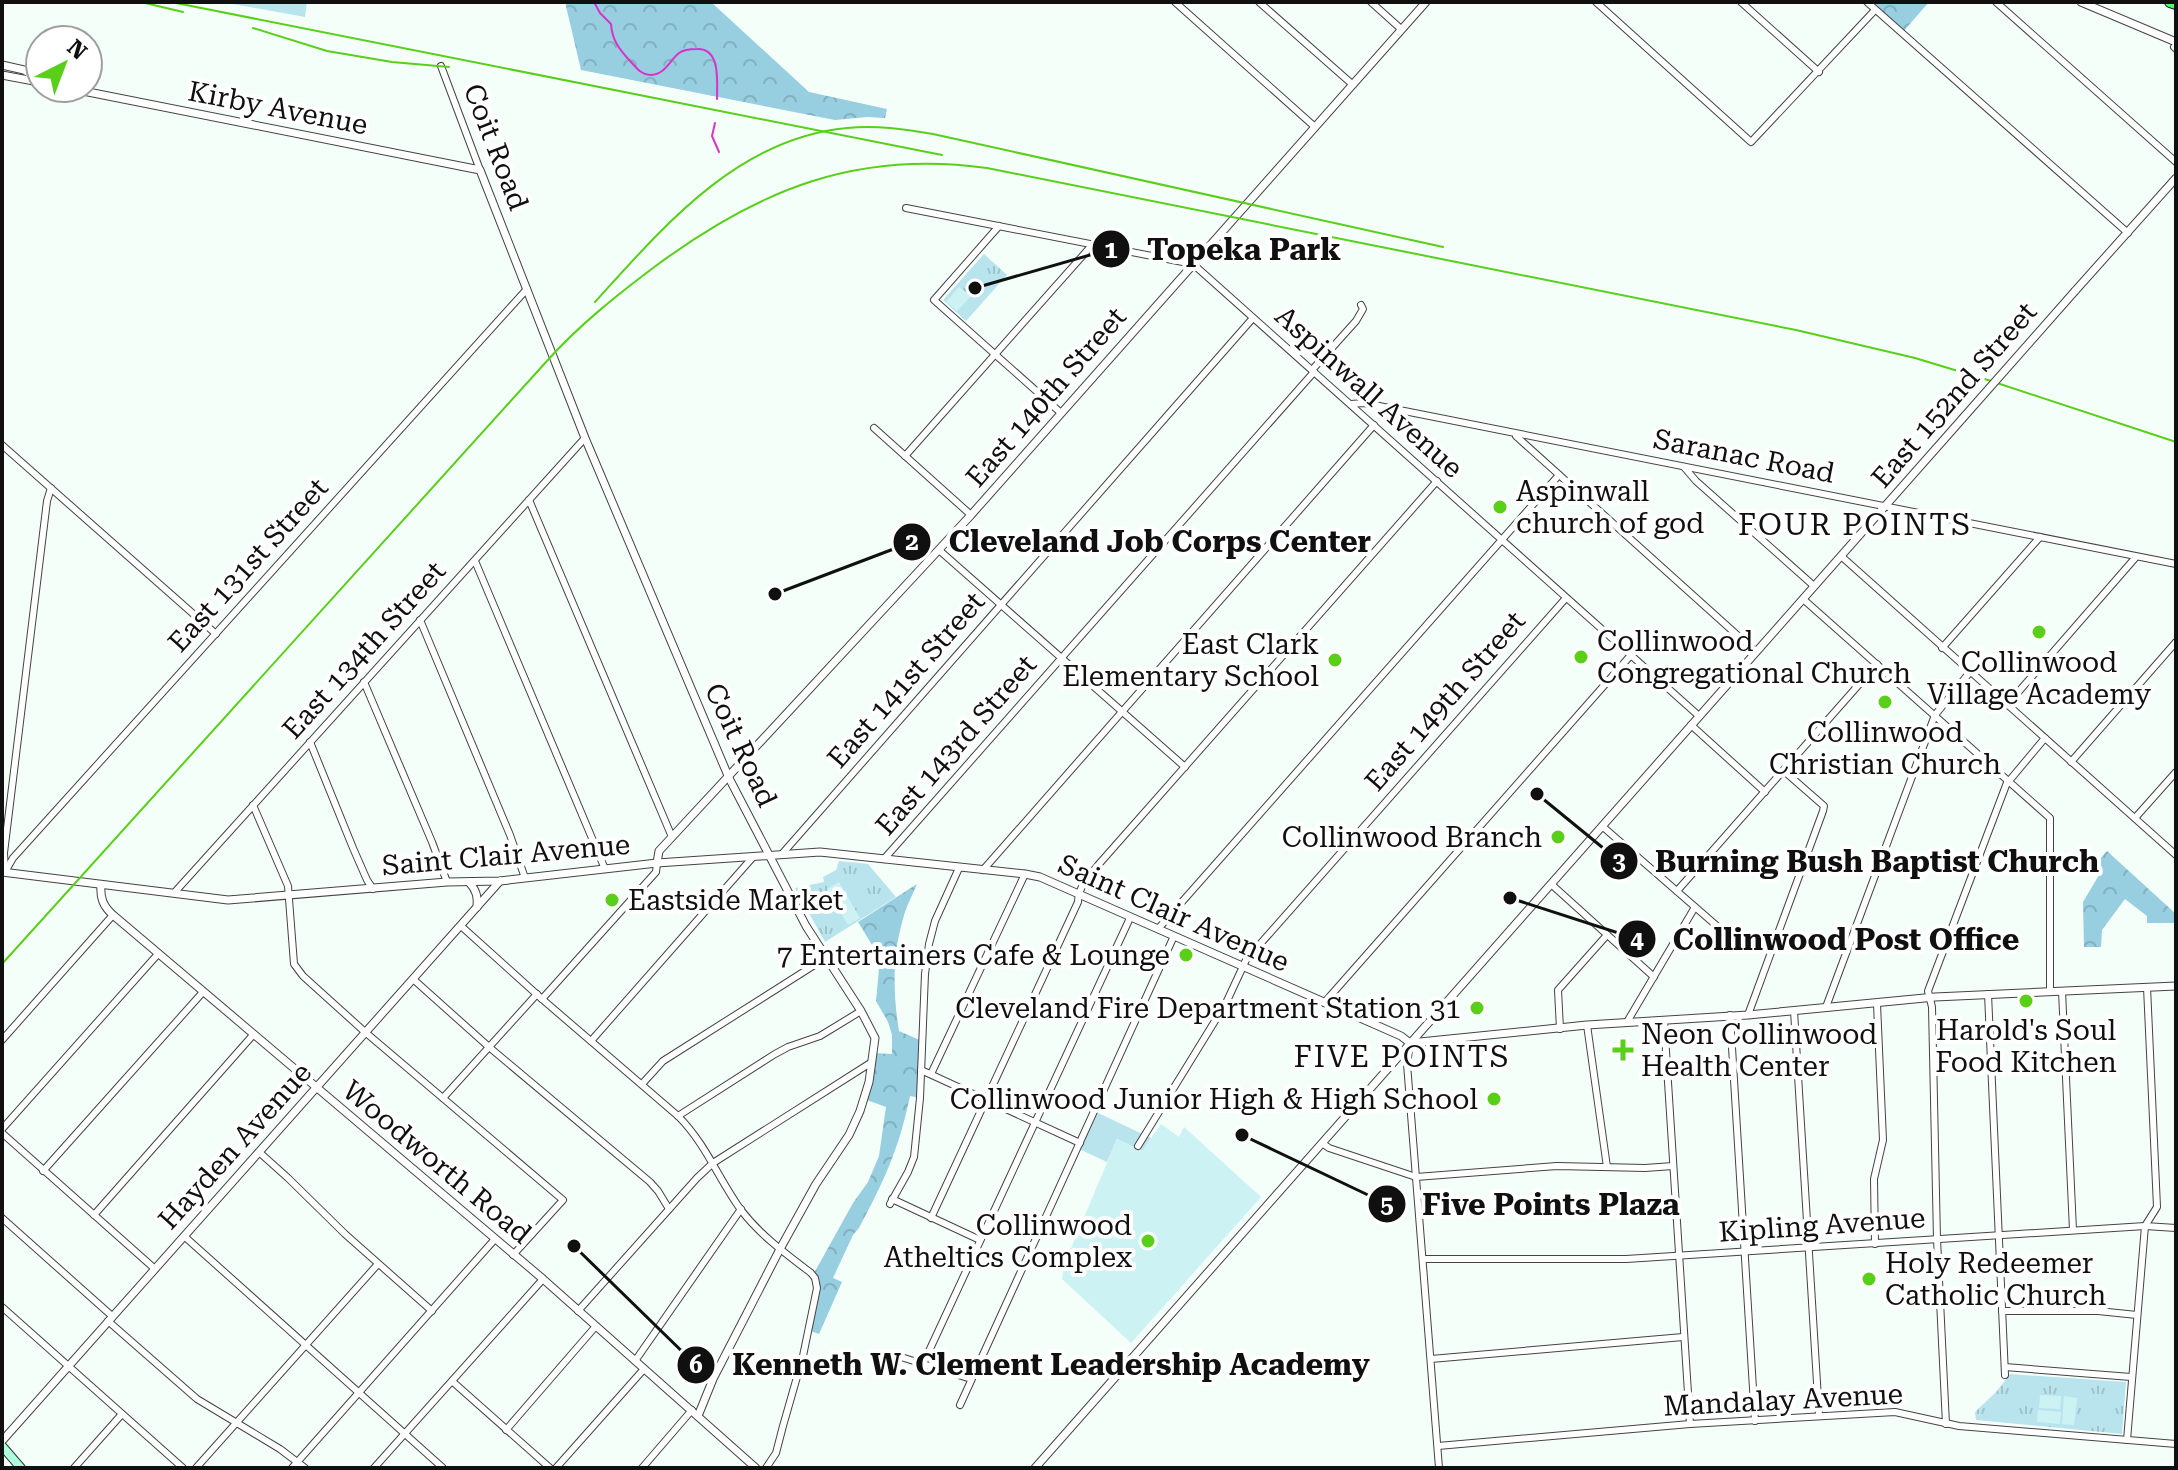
<svg xmlns="http://www.w3.org/2000/svg" width="2178" height="1470" font-family="'Roboto Serif',serif">
	<defs>
		<pattern id="forest-crowns" width="20" height="18" patternUnits="userSpaceOnUse" patternTransform="scale(2)"><rect width="20" height="18" fill="#97cee0"/><path d="M2 6a3 3 0 1 1 6 0M12 15a3 3 0 1 1 6 0" fill="none" stroke="#81b0bf"/></pattern>
		<pattern id="park-tufts" width="24" height="20" patternUnits="userSpaceOnUse" patternTransform="scale(2)"><rect width="24" height="20" fill="#b9e4ee"/><path d="M3 7l-1-3M5 7V3M7 7l1-3M15 17l-1-3M17 17v-4M19 17l1-3" fill="none" stroke="#9ec3cb"/></pattern>
	</defs>
	<rect width="100%" height="100%" fill="#f4fffa"/>
	<g fill="#b9e4ee">
		<polygon points="222,2 307,2 305,17"/>
		<polygon points="1094,1111 1151,1138 1142,1151 1117,1139 1107,1162 1077,1148"/>
	</g>
	<g fill="url(#forest-crowns)">
		<polygon points="565,2 711,2 809,92 887,109 885,118 867,117 835,120 581,70"/>
		<polygon points="1867,2 1929,2 1902,33"/>
		<polygon points="2107,851 2176,914 2176,923 2147,923 2147,916 2125,899 2102,930 2101,947 2084,947 2083,902 2102,870 2100,859"/>
		<path d="M917,884C912,896 906,907 903,919C892,956 893,994 899,1031L922,1041L920,1098L910,1096C899,1149 884,1181 859,1228L853,1235L833,1278L842,1282L819,1334L808,1330L817,1288L813,1275L853,1203L868,1182L879,1156L886,1107L864,1099L874,1053L892,1054V1035L888,1022L876,1001L880,958L858,922Z"/>
	</g>
	<g fill="url(#park-tufts)">
		<polygon points="984,254 1007,275 966,321 943,300"/>
		<polygon points="839,861 868,864 896,897 825,942 795,888 824,882 823,877 836,870"/>
		<polygon points="2010,1374 2126,1382 2122,1434 1976,1420 1975,1412 1996,1392"/>
	</g>
	<g fill="#ccf2f4">
		<polygon points="959,287 971,296 957,311 946,302"/>
		<polygon points="839,882 860,918 848,925 827,889"/>
		<polygon points="1161,1124 1179,1137 1184,1127 1261,1197 1131,1343 1062,1279 1064,1265 1117,1139 1142,1151"/>
		<polygon points="2040,1395 2061,1396 2060,1409 2039,1408"/>
		<polygon points="2064,1396 2077,1398 2074,1425 2062,1424"/>
		<polygon points="2038,1410 2061,1412 2060,1424 2037,1422"/>
	</g>
	<g fill="none" stroke-linecap="round" stroke-linejoin="round">
		<g stroke="#d934c9" stroke-width="2">
			<path d="M594,2L600,13L611,24C612,40 619,49 630,61C636,67 641,75 650,75C665,75 669,61 679,53C683,50 691,49 697,49C721,48 717,82 717,99"/>
			<polyline points="715,123 712,136 719,152"/>
		</g>
		<defs>
			<g id="minor">
				<polyline points="1175,2 1315,127"/>
				<polyline points="1259,2 1352,84"/>
				<polyline points="1371,2 1401,29"/>
				<polyline points="1596,2 1751,142 1875,10"/>
				<polyline points="1741,2 1819,72"/>
				<polyline points="1867,2 2128,233"/>
				<polyline points="1996,2 2176,162"/>
				<polyline points="2174,47 2176,49"/>
				<polyline points="441,66 480,170"/>
				<polyline points="906,208 1193,264 1699,716"/>
				<polyline points="999,226 934,300 1061,413"/>
				<polyline points="1312,370 1356,321 1363,309 1361,305"/>
				<polyline points="1351,404 1364,403 2176,564"/>
				<polyline points="874,428 971,515"/>
				<polyline points="1516,436 1756,652"/>
				<polyline points="2,445 216,634"/>
				<polyline points="905,456 1093,244"/>
				<polyline points="1684,467 1696,481 1814,586"/>
				<polyline points="529,500 672,837"/>
				<polyline points="939,550 1185,767"/>
				<polyline points="1841,556 2176,855"/>
				<polyline points="475,561 605,869"/>
				<polyline points="1803,599 2050,818 2050,991"/>
				<polyline points="420,620 510,835 525,878"/>
				<polyline points="1942,648 2040,537"/>
				<polyline points="364,682 432,842 447,882"/>
				<polyline points="2007,705 2136,557"/>
				<polyline points="1691,725 1765,792"/>
				<polyline points="310,742 353,848 367,880 373,889"/>
				<polyline points="2071,762 2176,642"/>
				<polyline points="2009,781 2045,738"/>
				<polyline points="253,805 288,886 294,964 303,976 365,1032 563,1200 513,1255"/>
				<polyline points="2135,818 2176,772"/>
				<polyline points="1602,826 1725,933"/>
				<polyline points="782,854 1253,318"/>
				<polyline points="884,859 1314,372"/>
				<polyline points="983,870 1374,425"/>
				<polyline points="5,872 13,858 527,289"/>
				<polyline points="5,872 4,853 47,501 51,488"/>
				<polyline points="1551,884 1654,977"/>
				<polyline points="1677,891 1877,664"/>
				<polyline points="174,893 585,438"/>
				<path d="M461,926L542,999L678,1116C706,1144 718,1178 741,1210C760,1235 786,1254 811,1273L815,1278L817,1288L803,1356L783,1426L776,1453L766,1468"/>
				<polyline points="1158,929 1559,475"/>
				<polyline points="413,979 489,1047 650,1182 658,1191 669,1209"/>
				<polyline points="2062,991 2073,1230"/>
				<polyline points="1988,994 2005,1375"/>
				<polyline points="542,999 656,872 657,863"/>
				<polyline points="1324,1003 1631,655"/>
				<polyline points="1826,1007 1935,715 1970,672"/>
				<polyline points="1794,1011 1819,1415"/>
				<polyline points="1730,1015 1755,1421"/>
				<polyline points="1748,1015 1823,811 1824,806 1784,771"/>
				<polyline points="1664,1020 1690,1424"/>
				<polyline points="1627,1022 1695,907"/>
				<polyline points="1587,1025 1607,1167"/>
				<polyline points="1560,1029 1558,990 1607,935"/>
				<polyline points="2,1040 113,915"/>
				<polyline points="591,1041 753,857"/>
				<polyline points="1410,1043 1407,1064 1439,1468"/>
				<polyline points="921,1070 1080,1143"/>
				<polyline points="931,1074 1025,874"/>
				<polyline points="642,1084 663,1061 827,957"/>
				<polyline points="443,1098 537,994"/>
				<polyline points="678,1116 775,1054 788,1047 820,1036 861,1011"/>
				<polyline points="2,1129 158,954"/>
				<polyline points="2,1133 155,1269"/>
				<polyline points="1322,1143 1329,1148 1416,1177 1557,1166 1645,1168 1673,1166"/>
				<polyline points="1138,1146 1226,1003 1246,960 1566,598"/>
				<polyline points="259,1152 288,1178 345,1234 432,1311"/>
				<polyline points="43,1171 203,992"/>
				<polyline points="892,1199 980,1240"/>
				<polyline points="890,1204 908,1172 914,1157 920,1098 925,974 929,944 935,921 959,868"/>
				<polyline points="94,1215 253,1035"/>
				<polyline points="2,1218 112,1316"/>
				<path d="M931,1218L1078,902C1078,886 1090,876 1099,864L1437,481"/>
				<polyline points="184,1236 443,1468"/>
				<polyline points="1875,1244 1874,1179 1883,1140 1877,1004"/>
				<polyline points="1423,1259 1626,1259 2145,1226 2176,1228"/>
				<polyline points="2,1307 183,1468"/>
				<polyline points="578,1311 697,1178 713,1163 872,1062"/>
				<polyline points="2002,1311 2098,1311 2137,1315"/>
				<polyline points="108,1321 197,1399 280,1449 305,1468"/>
				<polyline points="901,1357 971,1379"/>
				<polyline points="1431,1359 1683,1337"/>
				<polyline points="635,1361 741,1209"/>
				<polyline points="923,1364 1130,918"/>
				<polyline points="2005,1367 2131,1377"/>
				<polyline points="453,1382 550,1468"/>
				<polyline points="960,1405 1174,936"/>
				<polyline points="1946,1424 1937,1239 1932,1007 1928,991 2008,780"/>
				<polyline points="506,1430 596,1326"/>
				<polyline points="2127,1440 2145,1226 2157,1207 2147,987"/>
				<polyline points="1438,1446 1690,1424 1895,1412 1959,1426 2176,1444"/>
				<polyline points="74,1468 122,1414"/>
				<polyline points="196,1468 378,1264"/>
				<polyline points="292,1468 495,1239"/>
				<polyline points="374,1468 543,1279"/>
				<polyline points="556,1468 644,1369"/>
				<polyline points="642,1468 692,1410"/>
			</g>
			<g id="tertiary">
				<polyline points="2081,2 2176,42"/>
				<polyline points="2,65 24,70 40,80"/>
				<polyline points="2,75 39,82"/>
				<polyline points="68,88 480,170 585,438 729,778 806,926 861,1011 875,1038 869,1082 860,1111 849,1135 816,1184 780,1249 713,1379 698,1416"/>
				<polyline points="2075,291 2176,178"/>
				<polyline points="657,863 659,851 971,515 1426,2"/>
				<polyline points="2,872 228,900 447,882 500,881 657,863 820,852 1025,874 1040,877 1401,1036 1410,1043 1587,1025 1748,1015 1935,997 2176,986"/>
				<path d="M469,882C476,890 478,896 477,907"/>
				<path d="M101,885C100,898 103,906 113,915L543,1279L756,1468"/>
				<polyline points="2,1441 500,881"/>
				<polyline points="1035,1468 1962,419"/>
			</g>
			<polyline id="secondary" points="2,1446 21,1468"/>
			<polyline id="motorway" points="2170,2 2176,4"/>
		</defs>
		<use href="#minor" stroke="#434343" stroke-width="8"/>
		<use href="#tertiary" stroke="#434343" stroke-width="9"/>
		<use href="#secondary" stroke="#323232" stroke-width="10"/>
		<use href="#motorway" stroke="#212121" stroke-width="12"/>
		<use href="#minor" stroke="#fff" stroke-width="6"/>
		<use href="#tertiary" stroke="#fff" stroke-width="7"/>
		<use href="#secondary" stroke="#afffde" stroke-width="8"/>
		<use href="#motorway" stroke="#52ff6d" stroke-width="10"/>
		<g stroke="#59cf1a" stroke-width="2">
			<polyline points="141,2 183,12"/>
			<polyline points="171,2 942,155"/>
			<polyline points="253,28 327,51 392,62 449,67"/>
			<path d="M595,302C664,226 738,138 847,128C876,125 904,129 933,134L1443,247"/>
			<path d="M2,964L546,362C579,325 617,295 657,265C760,189 857,150 987,168L1796,330L1915,358L1991,381L2176,442"/>
		</g>
		<defs>
			<polyline id="tertiary-bridge" points="1962,419 2075,291"/>
		</defs>
		<use href="#tertiary-bridge" stroke="#434343" stroke-width="9" stroke-linecap="butt"/>
		<use href="#tertiary-bridge" stroke="#fff" stroke-width="7"/>
	</g>
	<g fill="#59cf1a" stroke="#fff" stroke-width="3">
		<circle cx="1500" cy="507" r="8"/>
		<circle cx="2039" cy="632" r="8"/>
		<circle cx="1581" cy="657" r="8"/>
		<circle cx="1335" cy="660" r="8"/>
		<circle cx="1885" cy="702" r="8"/>
		<circle cx="1558" cy="837" r="8"/>
		<circle cx="612" cy="900" r="8"/>
		<circle cx="1186" cy="955" r="8"/>
		<circle cx="2026" cy="1001" r="8"/>
		<circle cx="1477" cy="1008" r="8"/>
		<path d="M1619 1038h8v8h8v8h-8v8h-8v-8h-8v-8h8z"/>
		<circle cx="1494" cy="1099" r="8"/>
		<circle cx="1148" cy="1241" r="8"/>
		<circle cx="1869" cy="1279" r="8"/>
	</g>
	<g text-anchor="middle" dominant-baseline="central" stroke-width="8" stroke-linejoin="round" paint-order="stroke">
		<g font-size="28" fill="#101010" stroke="#fff">
			<text transform="translate(278 108) rotate(11)">Kirby Avenue</text>
			<text transform="translate(496 147) rotate(69)">Coit Road</text>
			<text transform="translate(1369 392) rotate(42)">Aspinwall Avenue</text>
			<text transform="translate(1954 395) rotate(-49)">East 152nd Street</text>
			<text transform="translate(1046 397) rotate(-49)">East 140th Street</text>
			<text transform="translate(1744 456) rotate(11)">Saranac Road</text>
			<text transform="translate(248 565) rotate(-48)">East 131st Street</text>
			<text transform="translate(364 650) rotate(-48)">East 134th Street</text>
			<text transform="translate(906 680) rotate(-49)">East 141st Street</text>
			<text transform="translate(1445 701) rotate(-49)">East 149th Street</text>
			<text transform="translate(741 745) rotate(65)">Coit Road</text>
			<text transform="translate(956 745) rotate(-49)">East 143rd Street</text>
			<text transform="translate(506 855) rotate(-5)">Saint Clair Avenue</text>
			<text transform="translate(1174 913) rotate(24)">Saint Clair Avenue</text>
			<text transform="translate(235 1146) rotate(-48)">Hayden Avenue</text>
			<text transform="translate(437 1162) rotate(40)">Woodworth Road</text>
			<text transform="translate(1822 1225) rotate(-4)">Kipling Avenue</text>
			<text transform="translate(1783 1400) rotate(-3)">Mandalay Avenue</text>
		</g>
		<g font-size="28" fill="#101010" stroke="#fff" text-anchor="end">
			<text x="1516" y="491" text-anchor="start">Aspinwall<tspan x="1516" dy="32">church of god</tspan></text>
			<text x="1597" y="641" text-anchor="start">Collinwood<tspan x="1597" dy="32">Congregational Church</tspan></text>
			<text x="1319" y="644">East Clark<tspan x="1319" dy="32">Elementary School</tspan></text>
			<text x="2039" y="662" text-anchor="middle">Collinwood<tspan x="2039" dy="32">Village Academy</tspan></text>
			<text x="1885" y="732" text-anchor="middle">Collinwood<tspan x="1885" dy="32">Christian Church</tspan></text>
			<text x="1542" y="837">Collinwood Branch</text>
			<text x="628" y="900" text-anchor="start">Eastside Market</text>
			<text x="1170" y="955">7 Entertainers Cafe &amp; Lounge</text>
			<text x="1461" y="1008">Cleveland Fire Department Station 31</text>
			<text x="2026" y="1030" text-anchor="middle">Harold's Soul<tspan x="2026" dy="32">Food Kitchen</tspan></text>
			<text x="1641" y="1034" text-anchor="start">Neon Collinwood<tspan x="1641" dy="32">Health Center</tspan></text>
			<text x="1478" y="1099">Collinwood Junior High &amp; High School</text>
			<text x="1132" y="1225">Collinwood<tspan x="1132" dy="32">Atheltics Complex</tspan></text>
			<text x="1885" y="1263" text-anchor="start">Holy Redeemer<tspan x="1885" dy="32">Catholic Church</tspan></text>
		</g>
		<g font-size="30" letter-spacing="2" fill="#101010" stroke="#fff">
			<text x="1855" y="524">FOUR POINTS</text>
			<text x="1402" y="1056">FIVE POINTS</text>
		</g>
	</g>
	<path fill="none" stroke="#101010" stroke-width="3" d="M975 288L1111 249M775 594L912 542M1537 794L1619 861M1510 898L1637 939M1242 1135L1387 1204M574 1246L696 1365"/>
	<g fill="#101010" stroke="#fff" stroke-width="3">
		<circle cx="975" cy="288" r="8"/>
		<circle cx="775" cy="594" r="8"/>
		<circle cx="1537" cy="794" r="8"/>
		<circle cx="1510" cy="898" r="8"/>
		<circle cx="1242" cy="1135" r="8"/>
		<circle cx="574" cy="1246" r="8"/>
		<circle cx="1111" cy="249" r="20"/>
		<circle cx="912" cy="542" r="20"/>
		<circle cx="1619" cy="861" r="20"/>
		<circle cx="1637" cy="939" r="20"/>
		<circle cx="1387" cy="1204" r="20"/>
		<circle cx="696" cy="1365" r="20"/>
	</g>
	<g font-size="24" text-anchor="middle" font-weight="bold" fill="#fff">
		<text x="1111" y="258">1</text>
		<text x="912" y="550">2</text>
		<text x="1619" y="870">3</text>
		<text x="1637" y="948">4</text>
		<text x="1387" y="1213">5</text>
		<text x="696" y="1373">6</text>
	</g>
	<g font-size="30" text-anchor="middle" font-weight="bold" fill="#101010" stroke="#fff" stroke-width="8" stroke-linejoin="round" paint-order="stroke">
		<text x="1244" y="260">Topeka Park</text>
		<text x="1160" y="552">Cleveland Job Corps Center</text>
		<text x="1877" y="872">Burning Bush Baptist Church</text>
		<text x="1846" y="950">Collinwood Post Office</text>
		<text x="1551" y="1215">Five Points Plaza</text>
		<text x="1051" y="1375">Kenneth W. Clement Leadership Academy</text>
	</g>
	<rect width="2178" height="1470" fill="none" stroke="#101010" stroke-width="8"/>
	<g transform="translate(64 64) rotate(42)"><circle r="38" fill="#ffffff" stroke="#9f9f9f" stroke-width="2"/>
	<path d="M0-6L14 30L0 20L-14 30Z" fill="#59cf1a"/>
	<text y="-12" font-size="22" font-weight="bold" text-anchor="middle" fill="#101010">N</text>
	</g>
</svg>
